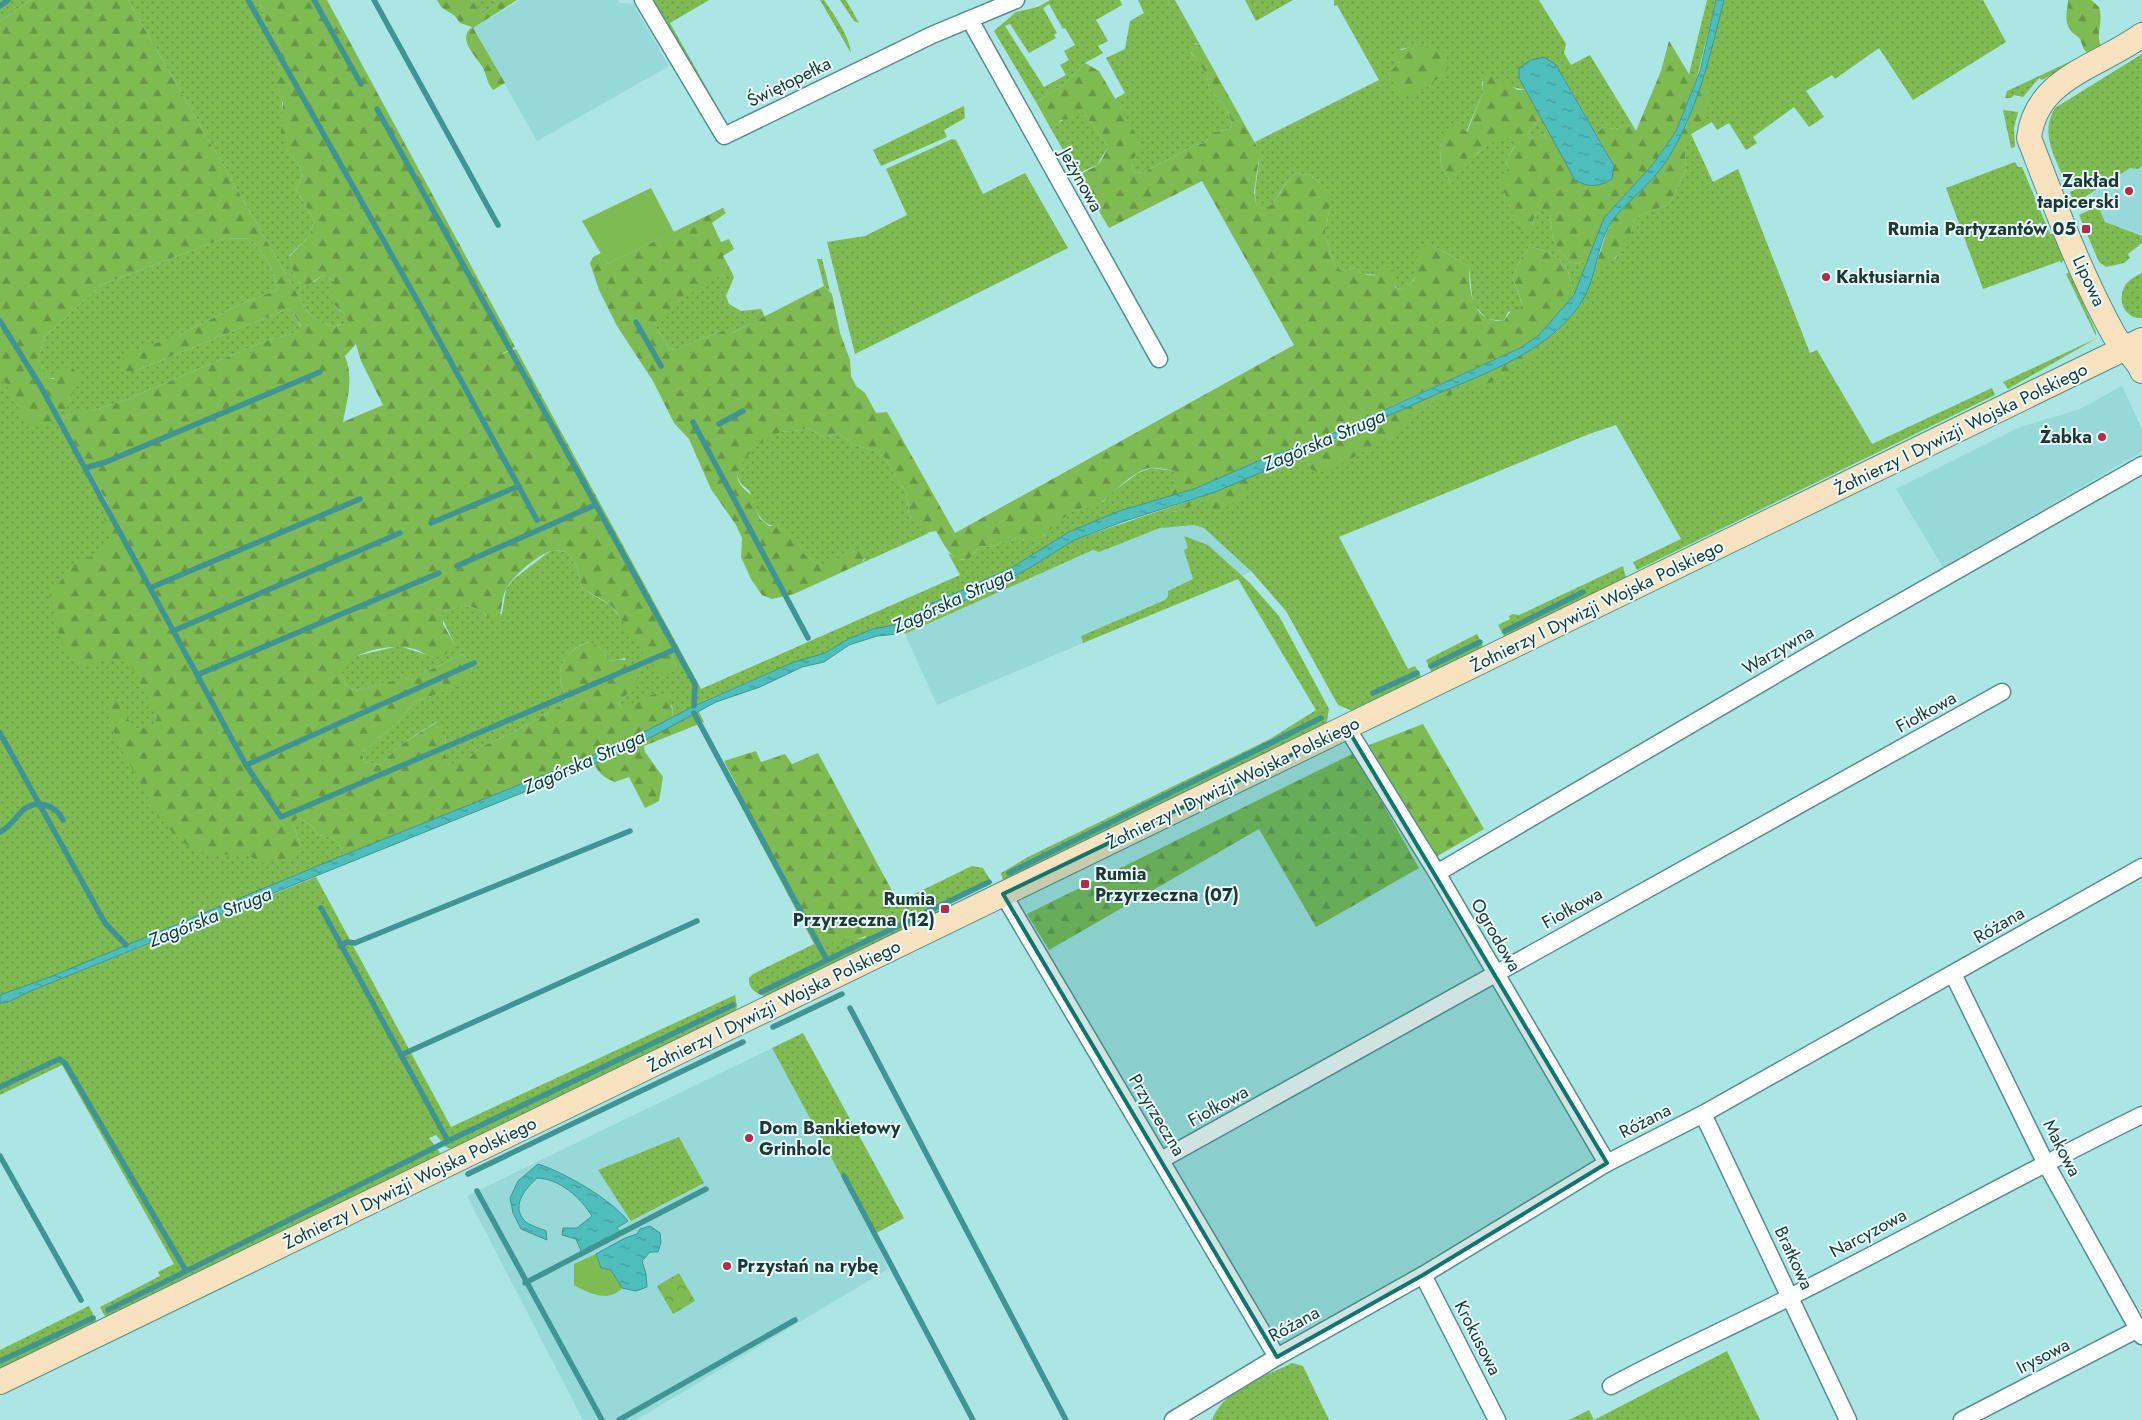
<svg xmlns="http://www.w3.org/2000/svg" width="2142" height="1420" font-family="Jost,sans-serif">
	<defs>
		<pattern id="grass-dots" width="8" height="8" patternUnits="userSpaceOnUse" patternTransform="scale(1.25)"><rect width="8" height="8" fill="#7ebb52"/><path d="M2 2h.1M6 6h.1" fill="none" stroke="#679945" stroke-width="1.8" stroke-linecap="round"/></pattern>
		<pattern id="forest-firs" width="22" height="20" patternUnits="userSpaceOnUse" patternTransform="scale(1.25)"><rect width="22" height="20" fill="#7ebb52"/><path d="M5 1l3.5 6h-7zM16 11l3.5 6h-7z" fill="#679945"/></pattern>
		<pattern id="park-crowns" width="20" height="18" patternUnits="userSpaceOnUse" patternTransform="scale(1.25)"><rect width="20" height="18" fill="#7ebb52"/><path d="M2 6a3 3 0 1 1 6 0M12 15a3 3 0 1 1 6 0" fill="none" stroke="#679945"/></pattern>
		<pattern id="water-ripples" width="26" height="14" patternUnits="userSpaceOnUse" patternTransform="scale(1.25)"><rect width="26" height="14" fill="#4ebebd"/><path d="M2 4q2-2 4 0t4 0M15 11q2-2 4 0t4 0" fill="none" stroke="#409b9a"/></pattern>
	</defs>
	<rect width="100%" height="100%" fill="#abe5e4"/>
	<g fill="#96d9d8">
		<polygon points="520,0 618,0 620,3 633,4 669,66 537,141 473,28"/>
		<polygon points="2142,166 2142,236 2105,222 2092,194 2131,167 2138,169"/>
		<polygon points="2122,386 2142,429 2142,452 1943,567 1896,489 2018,428 2080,409"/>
		<polygon points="1208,499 1255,570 937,705 905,634"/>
		<polygon points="772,1048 873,1235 888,1269 636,1420 583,1420 467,1196"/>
	</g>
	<g fill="url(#grass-dots)" fill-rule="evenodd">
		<polygon points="0,0 31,0 0,21"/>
		<polygon points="128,0 259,0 267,26 273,30 282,50 278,66 287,150 298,164 303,175 296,189 314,220 310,235 289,256 293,272 300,284 314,282 323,275 334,281 335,306 348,318 351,326 341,324 334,327 320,322 307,311"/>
		<polygon points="471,0 502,0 483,14"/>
		<polygon points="651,0 709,0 670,23 722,115"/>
		<path d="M820,0H824C834,15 849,35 851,53Z"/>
		<polygon points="840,0 846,0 859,23 854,21"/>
		<path d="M1050,0H1120L1122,5L1096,20L1108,41L1098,46L1103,53L1085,63L1063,85L1036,102L994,31L1016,12L1038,7ZM1049,4L1063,29L1065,28L1075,45L1064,51L1069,60L1060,65L1066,75L1044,87L1005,26L1010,24L1029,53L1056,38L1054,35L1057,33L1043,8Z"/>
		<path d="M1138,0H1175L1200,45L1195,43L1191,53C1202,63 1208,74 1209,89C1218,97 1232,114 1232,126L1229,129L1211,133L1205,143L1195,145L1144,172L1136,173L1132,169C1136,147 1126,119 1115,99L1125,93L1106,58L1125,49L1130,21L1144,13Z"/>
		<polygon points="1245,0 1293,0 1256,21"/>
		<path d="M1334,0H1539L1566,44L1564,53L1571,65L1590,55L1632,124L1615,129L1603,127L1596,134L1556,65L1519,78L1526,90L1482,81L1483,92L1466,132L1454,122L1440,147L1441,165L1451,183C1464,168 1490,132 1513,138L1516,144L1506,160L1508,170L1504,193L1508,201L1533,225L1534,218L1541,207C1558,219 1548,230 1555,243C1558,250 1567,260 1573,264L1587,262L1574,295C1571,287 1570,279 1568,271C1564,258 1542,248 1529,247L1521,258L1513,278L1522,304L1520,309L1508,312L1504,321L1487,319L1473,304L1469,267C1458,258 1445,254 1433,245L1417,259L1418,274L1408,287L1401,290L1377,275L1363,274L1357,268L1342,271L1335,266L1325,233L1329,212L1320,183L1310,175L1296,173C1281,183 1280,201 1264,211L1256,204C1252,182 1265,161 1255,142L1379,80L1337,5L1334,6ZM1416,46L1424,88L1419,92L1404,95L1388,74L1399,65L1401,49Z"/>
		<polygon points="1707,0 1716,0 1697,77 1689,74"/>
		<path d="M1724,0H1983L2006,42L1913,100L1879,48L1835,79L1832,75L1806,91L1824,117L1809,127L1794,107L1753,137L1757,143L1746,150L1729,123L1717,130L1712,122L1691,134L1713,182L1738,169L1810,353L1817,350L1872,444L1992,388L1995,395L1637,570L1633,562L1681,539L1616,425L1589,434L1339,537L1408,669L1415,666L1422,678L1357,713L1338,705L1286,611L1252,572L1204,528L1194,525L1160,528L1099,552L1093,550L905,634L903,630L937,612L987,591L1033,566L1074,540L1162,510C1174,517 1196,504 1207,499L1206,495L1312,451L1556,332L1581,304L1592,277H1596L1609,262L1616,258L1631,233L1634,220L1641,215L1667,205L1672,199L1686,169L1685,147Z"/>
		<polygon points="2142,21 2142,25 2042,80 2039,78 2023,97 2014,95 2011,98 2005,98 2007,91 2093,51"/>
		<path d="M2142,54V166L2138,169L2130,168L2074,204L2070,192L2088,184L2084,174L2066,184C2056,158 2039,134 2055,108Z"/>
		<polygon points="964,106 965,118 944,130 947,137 881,166 873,150"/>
		<polygon points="2003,110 2018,112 2014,128 2015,147 2011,148"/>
		<path d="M1083,112L1108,147L1097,165L1083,171L1079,177L1051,129C1060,119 1072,117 1083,112Z"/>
		<polygon points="1541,117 1550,133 1530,139 1527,134"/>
		<polygon points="952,139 956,140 983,194 1025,173 1068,248 855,354 827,242 865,236 907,215 886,169"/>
		<polygon points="2015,162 2018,167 2022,167 2050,234 2053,234 2064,260 2061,263 2060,261 1983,289 1946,188"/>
		<polygon points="2098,206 2105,222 2142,236 2142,243 2128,254 2130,258 2124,263 2106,267 2099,262 2079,215"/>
		<path d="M225,238L251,239C264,254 275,270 277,290L245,302L181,334L135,371L287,309L292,311L301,328L295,333L268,340L127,399L92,411H76L65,416L63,423L58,415L69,401L79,378H49L38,359L45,336L101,285Z"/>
		<polygon points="817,259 822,259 830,291 824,286"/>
		<polygon points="728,265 734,277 726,296 729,304 741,311 761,309 765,317 731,333 722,331 674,350 669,348 657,329 656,322 679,301 726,269"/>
		<polygon points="2069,272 2096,332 2096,336 2066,274"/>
		<path d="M2142,273V318C2124,319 2116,299 2126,284C2130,279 2136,276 2142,273Z"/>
		<path d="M0,317L302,847L292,823L298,818L311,825L318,835C334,837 339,840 344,855L17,992L2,995H0Z"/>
		<polygon points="2097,338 2008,389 2003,382"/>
		<path d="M808,428L825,438L838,433L854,445L873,450L884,457L906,492L909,515L924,532L929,533L862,563L865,559L854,551L827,564L819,565L802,552L779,527C763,525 759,518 754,503C752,500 751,495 750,492C746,486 740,486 738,477C735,462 764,437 777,433C787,430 798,432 808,428Z"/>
		<path d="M1151,468L1175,471V485L1170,496L1119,511L1069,532L1011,568L933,603L894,625L873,629L848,639L825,653L794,662L704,701L673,717L672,705L644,698L624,710L618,704L630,691L625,658L610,661L599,647L589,642C576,644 560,660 560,675C560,683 565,693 566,702L516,731L481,747L468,758L449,766L445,753L446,734L436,722L399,746L380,765L364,762L362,753L400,720L415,701L438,694L472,670L463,654L423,673L355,691L346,685L341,671L345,662L356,656L399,646L434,657L455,645L443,620V612C463,605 469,602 487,616L502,614L506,589L514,579L546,554L553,550L567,552L576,565L583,589L610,605L622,619L645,655L663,673L678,669L672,657L679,648L701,689L960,575L948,553L962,560H968L980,546L989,547L1017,538L1025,540L1043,536L1057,521L1071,512L1103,502L1110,494L1138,473Z"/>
		<polygon points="1184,536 1208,545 1250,583 1279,616 1329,709 1326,727 1008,882 1003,881 1001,873 1028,857 1270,739 1316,710 1238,579 1083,643 1081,636 1165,600 1168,597 1168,591 1193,579 1184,550 1188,548"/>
		<polygon points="1623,566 1626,578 1506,640 1498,625 1510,619 1509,616 1513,614 1519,615"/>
		<polygon points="1477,634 1485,651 1432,673 1426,660"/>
		<path d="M972,866L983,868L992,883L938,910L941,915L771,997C760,996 748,991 749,978L753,974L814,944L865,938L892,905Z"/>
		<polygon points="316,877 451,1127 735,995 737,1006 735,1013 452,1149 446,1147 436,1135 429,1138 439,1151 441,1158 107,1320 100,1307 160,1276 158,1272 174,1264 62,1065 0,1095 0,1003 8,1002 33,990"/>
		<polygon points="803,1033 904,1218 873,1235 772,1048"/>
		<polygon points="679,1137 704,1183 631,1221 598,1170"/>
		<polygon points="89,1306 98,1324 0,1372 0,1350"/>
		<polygon points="1727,1351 1760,1420 1569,1420 1589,1410 1594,1420"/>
		<path d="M1292,1363L1303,1366L1329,1420H1212C1223,1390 1266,1376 1292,1363Z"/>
	</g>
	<g fill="url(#forest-firs)" fill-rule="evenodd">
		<path d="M31,0H128L307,311L320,322L334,327L341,324L350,325C343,303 325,313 334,281L323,275L305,287C294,281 292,268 289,257L310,235L314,220L296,189L303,175L298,164L287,150L281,132L283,103L276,91L278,66L282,50L273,31L267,26L259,0H327L515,347L499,355L516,349L679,648L672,657L678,669C673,672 669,675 663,673C644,666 627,620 610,605C602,599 592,594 583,589L576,565L567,552C562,551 556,550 551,551C536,556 514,575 506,589C500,600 504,611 496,622C471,605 473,602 443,612V624L455,645C450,652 446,656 436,657C430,658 421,651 415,649C393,643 351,650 341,671L346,685L355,691L425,672L463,654L472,670L467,680L438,694L415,701L400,720L362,753L364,762L380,765L399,746L437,722L446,734L445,753L449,765L468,758L481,747L516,731L566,702C565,693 560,683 560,675C560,660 576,644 590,642L599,647L610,661C627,657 631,660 639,675L630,691L618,704L623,709C637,702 655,688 670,696L673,717L621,744L344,855C339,840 334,837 318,835L311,825L298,818L292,823L301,845L291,859L261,863L245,853L230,855L195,852L176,836L157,815L122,750L112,727L107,708L110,701H118L127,718L135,728L150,727L158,718L128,660C111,657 99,659 84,668C56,653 58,622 50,594L78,560L97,555L111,542L103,513L108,504L63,423L65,416L76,411H92L127,399L268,340L295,333L301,327L292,311L287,309L135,371L120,372L118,357L181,334L245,302L277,290C275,270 264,254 251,239L225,238L101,285L45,336L38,359L49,378L54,379L60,368L72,367L80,378L66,408L53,422L42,428L32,426L22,414L0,373V21ZM356,344L361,361L383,405L343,422C347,400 354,378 345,356Z"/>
		<path d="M437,0H471L483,14L502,0H517L473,28L505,83L493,90C487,83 487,76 483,68C477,57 456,39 472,27L460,23L455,16L441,7Z"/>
		<path d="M2068,0H2091L2099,7C2104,23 2095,32 2101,46L2088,53C2082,49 2083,45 2080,39C2078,36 2073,34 2071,31C2063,19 2068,11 2068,0Z"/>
		<path d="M1669,41L1689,74L1697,77L1676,131L1654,163L1604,218L1587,262L1573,264C1567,260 1558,250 1555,243C1548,231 1558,219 1541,208L1534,218L1531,230L1526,233L1519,229L1501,185V180C1509,174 1508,169 1506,160L1515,146L1513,138L1508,137L1491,143L1478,152L1451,183L1441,165L1440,147L1454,121L1467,132L1483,92V76L1489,75L1518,90H1526L1541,117L1527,134L1530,139L1550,133L1575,180L1614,166L1596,134L1603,127L1615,129L1632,124L1636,131L1661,71Z"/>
		<path d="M1191,43L1200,45L1260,152L1254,192L1256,204L1264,210C1281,201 1281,183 1296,173L1310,175L1320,183L1329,198V212L1325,233L1335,266L1342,271L1357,268C1364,275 1367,276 1377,275L1380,269L1388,267L1394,271L1395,287L1401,290C1427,279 1410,262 1422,246L1433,245C1445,254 1458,258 1469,267C1469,292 1472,323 1504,321L1514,306L1520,309L1522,303L1513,278L1521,258L1529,247C1542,248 1564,258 1568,271C1570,279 1571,287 1574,295L1538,336L1520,348L1316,440L1270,456L1194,489L1170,496L1175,485V471C1167,470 1157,467 1150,468C1132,471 1109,497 1095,508C1067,504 1055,531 1033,542L1017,538L989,547L980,546L968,560C950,561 944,544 936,531L924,533L909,515L906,492L884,457L873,450L854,445L838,433L825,438L808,428C798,432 787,430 778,433C764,437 728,468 740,484C744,490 752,495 757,500L756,509L760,519L769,526H779L793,535L802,552L819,565C835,563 847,551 863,549L866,553L862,563L794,594L772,599L762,595L751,579L741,557L742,538L736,525L711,489L689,439L674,423L653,381L617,326L599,290L590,263L593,257L601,253L607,264L723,208L726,213L712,223L721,242L729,239L734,249L723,256L728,265L723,274L679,301L657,322V329L669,348L674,350L722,331L728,329L732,333L824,286L832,294L840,333L850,360L851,376L856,386L865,393L876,413L887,412L955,533L1294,345L1202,181L1109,228L1079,177C1084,170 1091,170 1097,165C1102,161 1105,153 1108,147L1083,112L1070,119L1061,120L1051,129L1036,102L1063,85L1085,63L1099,71L1138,138L1141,149L1134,157L1132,169L1136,173L1144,172L1195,145L1205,143L1211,133L1229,129L1232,126C1232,114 1218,97 1209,89C1208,71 1199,63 1189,49Z"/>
		<path d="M1416,45C1430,51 1452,44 1447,71L1416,95L1401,96L1388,74L1400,62L1396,58V52Z"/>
		<polygon points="1703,79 1710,85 1711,93 1706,115 1699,129 1691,133 1685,147 1686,169 1672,199 1667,205 1641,215 1634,220 1631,233 1622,251 1596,277 1592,277 1607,231 1613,219 1664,164 1686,126"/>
		<polygon points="1536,346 1535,354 1492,382 1477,388 1469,380 1525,354"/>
		<polygon points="1457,385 1457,390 1448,398 1436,401 1410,418 1396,434 1343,463 1317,473 1295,458"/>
		<path d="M1249,477C1248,501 1232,502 1216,513L1208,499C1196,504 1174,517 1162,510L1215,492Z"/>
		<path d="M698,710L704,722L644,746L645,752L663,777L659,801L645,808L629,777L615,782C605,778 599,774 594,764L626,751Z"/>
		<polygon points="1423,724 1484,829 1434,858 1369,745"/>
		<path d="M756,751L761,762L785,754L792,764L818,753L898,902L892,905C892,941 839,942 814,944L732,789L737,786L724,761Z"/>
		<polygon points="1354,753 1419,868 1316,927 1259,829 1049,950 1027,914"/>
	</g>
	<polygon fill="url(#park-crowns)" points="679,1273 695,1301 673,1314 657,1286"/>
	<g fill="#7ebb52">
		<polygon points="651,188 674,232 607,264 582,221"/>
		<path d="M596,1254L601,1268L611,1270L622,1288C609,1303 588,1293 574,1285V1264Z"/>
	</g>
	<g fill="url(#water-ripples)" stroke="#409594">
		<path d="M1716,0H1724C1710,56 1697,114 1665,163C1652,183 1630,199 1614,218C1595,243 1598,280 1579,306C1545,353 1488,372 1437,394C1399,411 1361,428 1322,444L1312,451L1215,492L1125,521L1074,540L1033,566L987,591L937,612L897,634L877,636L849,645L824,662L802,667L760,687L716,702L626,751L33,990L8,1002L0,1003V995L50,977L344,855L621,744L694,706L794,662L825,653L848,639L873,629L894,625L933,603L1011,568L1069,532L1119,511L1194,489L1270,456L1316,441L1520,348L1538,336L1574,295L1604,218L1654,163L1676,131L1700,71Z"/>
		<path d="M1544,57L1556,65L1614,166L1612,179C1598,187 1589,188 1575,180L1519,78V68L1531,60Z"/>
		<path d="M538,1164C564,1172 612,1200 628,1221L617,1228L621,1233L582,1253L576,1239L562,1235L563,1228H577L592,1216C580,1197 560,1179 537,1178C526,1188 511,1205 524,1220C528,1225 539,1228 546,1231L547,1240L521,1229L513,1213L510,1198L518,1181Z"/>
		<polygon points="650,1226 660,1233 661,1242 658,1252 650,1252 642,1261 646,1274 647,1287 636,1291 622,1288 611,1270 601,1268 596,1254 625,1238 637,1234 640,1229"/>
	</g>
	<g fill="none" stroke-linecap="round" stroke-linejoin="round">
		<g stroke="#409594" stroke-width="5.5">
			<polyline points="248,0 421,307 537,520"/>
			<polyline points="314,0 361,84"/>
			<polyline points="374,0 498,225"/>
			<polyline points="0,6 8,0"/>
			<polyline points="377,109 695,684 694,706"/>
			<polyline points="0,321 41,387 246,765 281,817 676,649"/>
			<polyline points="636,322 661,366"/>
			<polyline points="693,422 808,638"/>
			<polyline points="719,424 743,411"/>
			<polyline points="85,468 106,462 320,372"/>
			<polyline points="431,523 519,486"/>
			<polyline points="457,566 595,505"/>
			<polyline points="150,588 360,499"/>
			<polyline points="173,631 400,533"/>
			<polyline points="1505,631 1583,592"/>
			<polyline points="1431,666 1480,642"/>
			<polyline points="197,675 439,573"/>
			<polyline points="1373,693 1417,673"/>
			<polyline points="694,713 827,960"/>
			<polyline points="0,733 105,923 126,945"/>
			<polyline points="246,765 474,663"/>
			<path d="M0,832C10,827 15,818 23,810C37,799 56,805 63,820"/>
			<polyline points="1009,873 1321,718"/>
			<polyline points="321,908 448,1141 733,1005"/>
			<polyline points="340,946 347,942 355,943 630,831"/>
			<polyline points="761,992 989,882"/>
			<polyline points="850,1008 1066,1420"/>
			<polyline points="773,1027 842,994"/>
			<polyline points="401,1055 697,921"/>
			<polyline points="0,1087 59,1059 65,1063 186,1271"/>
			<polyline points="0,1156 81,1300"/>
			<polyline points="468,1174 743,1042"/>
			<polyline points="844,1176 973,1420"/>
			<polyline points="477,1191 602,1420"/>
			<polyline points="525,1283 706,1189"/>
			<polyline points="108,1310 448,1141"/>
			<polyline points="0,1361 93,1318"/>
			<polyline points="619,1420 795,1320"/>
		</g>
		<defs>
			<g id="street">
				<polyline points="643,0 724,136 932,35 1016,0"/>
				<polyline points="970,20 1159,359"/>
				<polyline points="1347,728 1437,873 1607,1163"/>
				<polyline points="1437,873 1852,630 2142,465"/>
				<polyline points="1003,894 1277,1357"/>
				<polyline points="1953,974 2045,1162 2142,1336"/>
				<polyline points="1703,1114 1848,1420"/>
				<polyline points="1161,1160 2002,692"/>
				<polyline points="1423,1275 1497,1420"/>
				<path d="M1611,1386C1670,1354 1731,1327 1790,1297C1908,1238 2023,1173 2142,1115"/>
				<polyline points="1173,1420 1277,1357 1423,1275 1607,1163 1703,1114 2142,867"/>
				<polyline points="1962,1420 2142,1327"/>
			</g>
			<g id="secondary">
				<path d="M2142,35C2099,67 2036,77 2029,138C2054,203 2080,274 2114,335C2122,349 2136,356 2142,371"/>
				<polyline points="0,1382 2142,340"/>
			</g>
		</defs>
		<use href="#street" stroke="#568e8d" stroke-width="19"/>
		<use href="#secondary" stroke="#568e8d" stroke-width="26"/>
		<use href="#street" stroke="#fff" stroke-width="16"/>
		<use href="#secondary" stroke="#f7e2c0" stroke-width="24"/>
	</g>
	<path fill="#0f766e" fill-opacity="0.2" stroke="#0f766e" stroke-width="4" stroke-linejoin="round" d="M1347,728L1607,1163L1423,1275L1277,1357L1003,894Z"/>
	<g fill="#ba294a" stroke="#e8fffe" stroke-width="2">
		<circle cx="2129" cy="191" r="5"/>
		<rect x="2081" y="224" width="10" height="10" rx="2.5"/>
		<circle cx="1826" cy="277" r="5"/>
		<circle cx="2102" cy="437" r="5"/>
		<rect x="1080" y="879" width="10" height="10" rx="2.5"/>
		<rect x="940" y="904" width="10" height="10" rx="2.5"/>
		<circle cx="749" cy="1138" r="5"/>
		<circle cx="727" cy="1266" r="5"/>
	</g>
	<g text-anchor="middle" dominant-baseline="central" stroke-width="4" stroke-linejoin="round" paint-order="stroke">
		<g font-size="18" fill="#1f3636" stroke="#e8fffe">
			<text transform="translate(789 82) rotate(-26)">Świętopełka</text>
			<text transform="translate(1081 180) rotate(61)">Jeżynowa</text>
			<text transform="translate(2089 281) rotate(65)">Lipowa</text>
			<text transform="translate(1961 429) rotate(-26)">Żołnierzy I Dywizji Wojska Polskiego</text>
			<text transform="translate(1597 606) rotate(-26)">Żołnierzy I Dywizji Wojska Polskiego</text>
			<text transform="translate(1778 650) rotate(-30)">Warzywna</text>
			<text transform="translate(1926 712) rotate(-29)">Fiołkowa</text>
			<text transform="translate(1233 783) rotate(-26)">Żołnierzy I Dywizji Wojska Polskiego</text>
			<text transform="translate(1572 908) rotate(-29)">Fiołkowa</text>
			<text transform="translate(1999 925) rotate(-30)">Różana</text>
			<text transform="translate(1496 935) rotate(60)">Ogrodowa</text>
			<text transform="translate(774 1006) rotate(-26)">Żołnierzy I Dywizji Wojska Polskiego</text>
			<text transform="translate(1218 1106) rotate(-29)">Fiołkowa</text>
			<text transform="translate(1157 1115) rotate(59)">Przyrzeczna</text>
			<text transform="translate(1645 1121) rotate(-27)">Różana</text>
			<text transform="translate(2062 1148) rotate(63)">Makowa</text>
			<text transform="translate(410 1183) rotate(-26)">Żołnierzy I Dywizji Wojska Polskiego</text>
			<text transform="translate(1868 1233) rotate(-28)">Narcyzowa</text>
			<text transform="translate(1794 1258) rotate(65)">Bratkowa</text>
			<text transform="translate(1294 1324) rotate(-29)">Różana</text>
			<text transform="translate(1478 1338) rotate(63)">Krokusowa</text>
			<text transform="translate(2043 1356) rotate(-27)">Irysowa</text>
		</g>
		<g font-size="18" font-weight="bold" fill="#1f3636" stroke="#e8fffe" text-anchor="end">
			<text x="2119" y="181">Zakład<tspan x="2119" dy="21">tapicerski</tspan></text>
			<text x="2076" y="229">Rumia Partyzantów 05</text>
			<text x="1836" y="277" text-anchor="start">Kaktusiarnia</text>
			<text x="2092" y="437">Żabka</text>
			<text x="1095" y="874" text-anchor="start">Rumia<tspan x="1095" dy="21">Przyrzeczna (07)</tspan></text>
			<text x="935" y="899">Rumia<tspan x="935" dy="21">Przyrzeczna (12)</tspan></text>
			<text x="759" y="1128" text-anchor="start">Dom Bankietowy<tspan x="759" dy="21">Grinholc</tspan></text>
			<text x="737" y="1266" text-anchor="start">Przystań na rybę</text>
		</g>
		<g font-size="19" font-style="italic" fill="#163837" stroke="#e8fffe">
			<text transform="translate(1324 440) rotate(-23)">Zagórska Struga</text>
			<text transform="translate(953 600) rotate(-25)">Zagórska Struga</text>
			<text transform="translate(584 762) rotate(-24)">Zagórska Struga</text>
			<text transform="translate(210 917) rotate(-22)">Zagórska Struga</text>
		</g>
	</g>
</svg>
